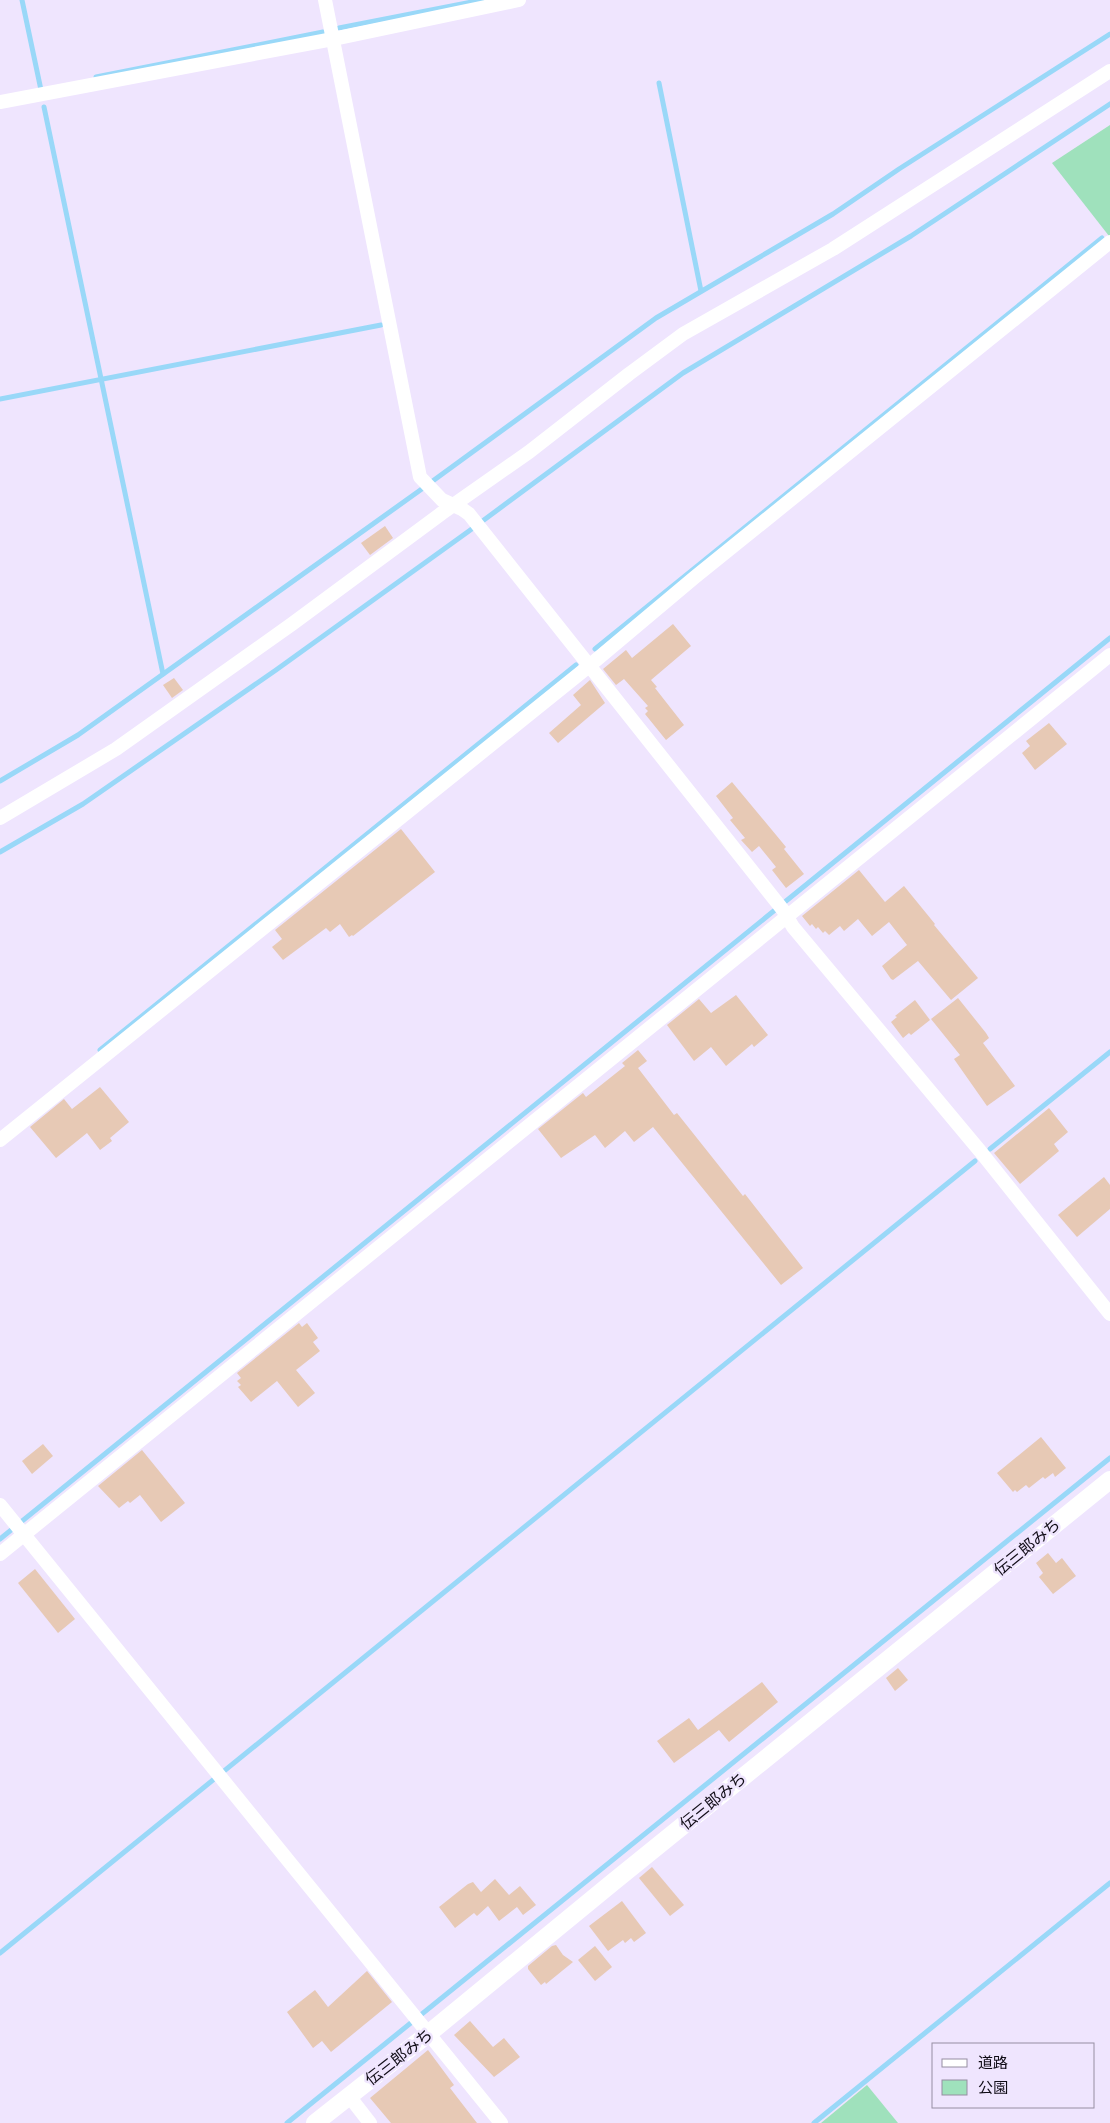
<svg xmlns="http://www.w3.org/2000/svg" width="1110" height="2123" font-family="Arial,'Noto Sans JP',sans-serif">
	<rect width="100%" height="100%" fill="#efe5fe"/>
	<g fill="#9fe1bc">
		<polygon points="1110,125 1110,236 1109,236 1052,163"/>
		<polygon points="867,2085 898,2123 821,2123"/>
	</g>
	<g fill="none" stroke-linecap="round" stroke-linejoin="round">
		<g stroke="#99d8f8" stroke-width="5">
			<polyline points="22,0 41,90"/>
			<polyline points="339,28 482,0"/>
			<polyline points="96,77 323,32"/>
			<polyline points="659,83 701,291"/>
			<polyline points="44,107 163,674"/>
			<polyline points="0,399 381,325"/>
			<polyline points="595,649 1102,238"/>
			<polyline points="0,781 78,735 419,491 656,318 833,214 899,169 1110,34"/>
			<polyline points="0,852 83,804 276,670 469,531 683,373 911,236 1110,104"/>
			<polyline points="100,1050 576,665"/>
			<polyline points="990,1149 1110,1052"/>
			<polyline points="0,1539 1110,638"/>
			<polyline points="0,1953 975,1161"/>
			<polyline points="287,2123 1110,1458"/>
			<polyline points="814,2123 1110,1883"/>
		</g>
	</g>
	<g fill="#e7c9b5">
		<polygon points="385,526 393,538 370,555 361,543"/>
		<polygon points="673,624 691,646 651,680 657,687 655,688 684,725 666,740 645,714 648,711 645,708 648,706 624,679 616,685 603,669 626,650 632,658"/>
		<polygon points="174,678 183,690 172,698 163,685"/>
		<polygon points="590,680 605,703 558,743 549,733 581,705 573,695"/>
		<polygon points="1049,723 1067,744 1035,770 1022,753 1030,746 1026,741"/>
		<polygon points="732,782 786,847 784,849 804,874 786,888 772,870 776,867 759,846 752,852 741,840 745,838 730,820 733,818 716,796"/>
		<polygon points="401,829 435,872 353,936 352,935 349,937 340,924 330,932 326,928 283,960 272,947 282,939 275,930"/>
		<polygon points="859,870 885,902 904,886 935,924 934,925 978,978 951,1000 918,961 893,980 891,979 882,966 907,945 889,922 872,936 858,919 844,931 840,926 829,935 825,931 823,933 818,927 816,929 812,924 810,926 802,916"/>
		<polygon points="736,995 768,1035 754,1047 752,1044 726,1066 711,1047 694,1061 667,1025 699,999 711,1013"/>
		<polygon points="958,998 986,1033 989,1038 983,1043 1015,1086 987,1106 954,1059 960,1055 931,1019"/>
		<polygon points="915,1000 930,1020 911,1035 909,1033 903,1038 891,1022 897,1017 895,1016"/>
		<polygon points="638,1050 647,1061 638,1068 674,1115 677,1113 743,1196 745,1194 803,1268 781,1285 653,1127 634,1142 625,1131 605,1148 595,1135 561,1158 538,1129 583,1093 586,1097 625,1066 622,1063"/>
		<polygon points="100,1087 129,1122 110,1138 112,1141 100,1150 87,1133 56,1158 30,1127 64,1099 72,1109"/>
		<polygon points="1049,1108 1068,1132 1054,1144 1059,1151 1020,1184 994,1153"/>
		<polygon points="1104,1177 1110,1185 1110,1209 1077,1237 1058,1215"/>
		<polygon points="299,1323 302,1327 307,1323 318,1338 313,1342 320,1351 296,1370 315,1393 298,1407 277,1381 251,1402 238,1387 241,1385 237,1381 241,1378 237,1373"/>
		<polygon points="1041,1437 1066,1468 1055,1477 1053,1473 1045,1479 1043,1477 1029,1488 1026,1485 1017,1492 1015,1490 1013,1492 997,1473"/>
		<polygon points="43,1444 53,1456 32,1474 22,1461"/>
		<polygon points="142,1450 185,1503 161,1522 140,1495 130,1503 128,1501 119,1508 98,1486"/>
		<polygon points="1048,1553 1056,1563 1062,1558 1076,1576 1053,1594 1039,1577 1043,1573 1036,1563"/>
		<polygon points="35,1569 75,1619 58,1633 18,1583"/>
		<polygon points="898,1668 908,1680 895,1691 886,1678"/>
		<polygon points="762,1682 778,1702 729,1742 719,1730 674,1763 657,1741 689,1718 698,1730"/>
		<polygon points="652,1867 684,1905 670,1916 639,1878"/>
		<polygon points="495,1879 509,1895 520,1886 536,1905 523,1915 517,1907 499,1921 488,1906 477,1916 474,1913 455,1928 439,1907 468,1884 473,1882 481,1892"/>
		<polygon points="622,1901 646,1933 634,1942 631,1938 625,1943 623,1940 608,1951 589,1926"/>
		<polygon points="556,1945 563,1955 573,1962 546,1984 545,1982 541,1985 528,1969 528,1966 552,1946"/>
		<polygon points="595,1946 612,1967 595,1981 578,1960"/>
		<polygon points="367,1971 392,2002 331,2052 322,2041 313,2048 287,2012 315,1990 328,2007"/>
		<polygon points="470,2021 493,2047 504,2038 520,2057 494,2077 454,2035"/>
		<polygon points="428,2050 454,2085 450,2088 477,2123 391,2123 370,2098"/>
	</g>
	<g fill="none" stroke-linecap="round" stroke-linejoin="round">
		<g stroke="#fff" stroke-width="14">
			<polyline points="325,0 420,477 442,500 462,509 469,514 783,910 793,927 980,1151 1110,1314"/>
			<polyline points="0,102 333,39 519,0"/>
			<polyline points="0,818 116,749 292,624 442,513 529,452 629,374 683,334 833,249 1110,71"/>
			<polyline points="0,1140 589,666 695,577 1110,242"/>
			<polyline points="0,1505 501,2123"/>
			<polyline points="0,1554 1110,655"/>
			<polyline points="349,2096 370,2123"/>
		</g>
		<polyline stroke="#fff" stroke-width="18" points="315,2123 428,2034 612,1883 1110,1480"/>
	</g>
	<g text-anchor="middle" dominant-baseline="central" stroke-width="5" stroke-linejoin="round" paint-order="stroke">
		<g font-size="16" fill="#100c16" stroke="#efe5fe">
			<text transform="translate(1027 1547) rotate(-39)">伝三郎みち</text>
			<text transform="translate(713 1801) rotate(-39)">伝三郎みち</text>
			<text transform="translate(399 2057) rotate(-38)">伝三郎みち</text>
		</g>
	</g>
	<rect x="932" y="2043" width="162" height="65" fill="#efe5fe" stroke="#968ea1"/>
	<rect x="942" y="2059" width="25" height="8" fill="#ffffff" stroke="#968ea1"/>
	<text x="978" y="2068" font-size="15" fill="#100c16">道路</text>
	<rect x="942" y="2080" width="25" height="15" fill="#9fe1bc" stroke="#968ea1"/>
	<text x="978" y="2093" font-size="15" fill="#100c16">公園</text>
</svg>
